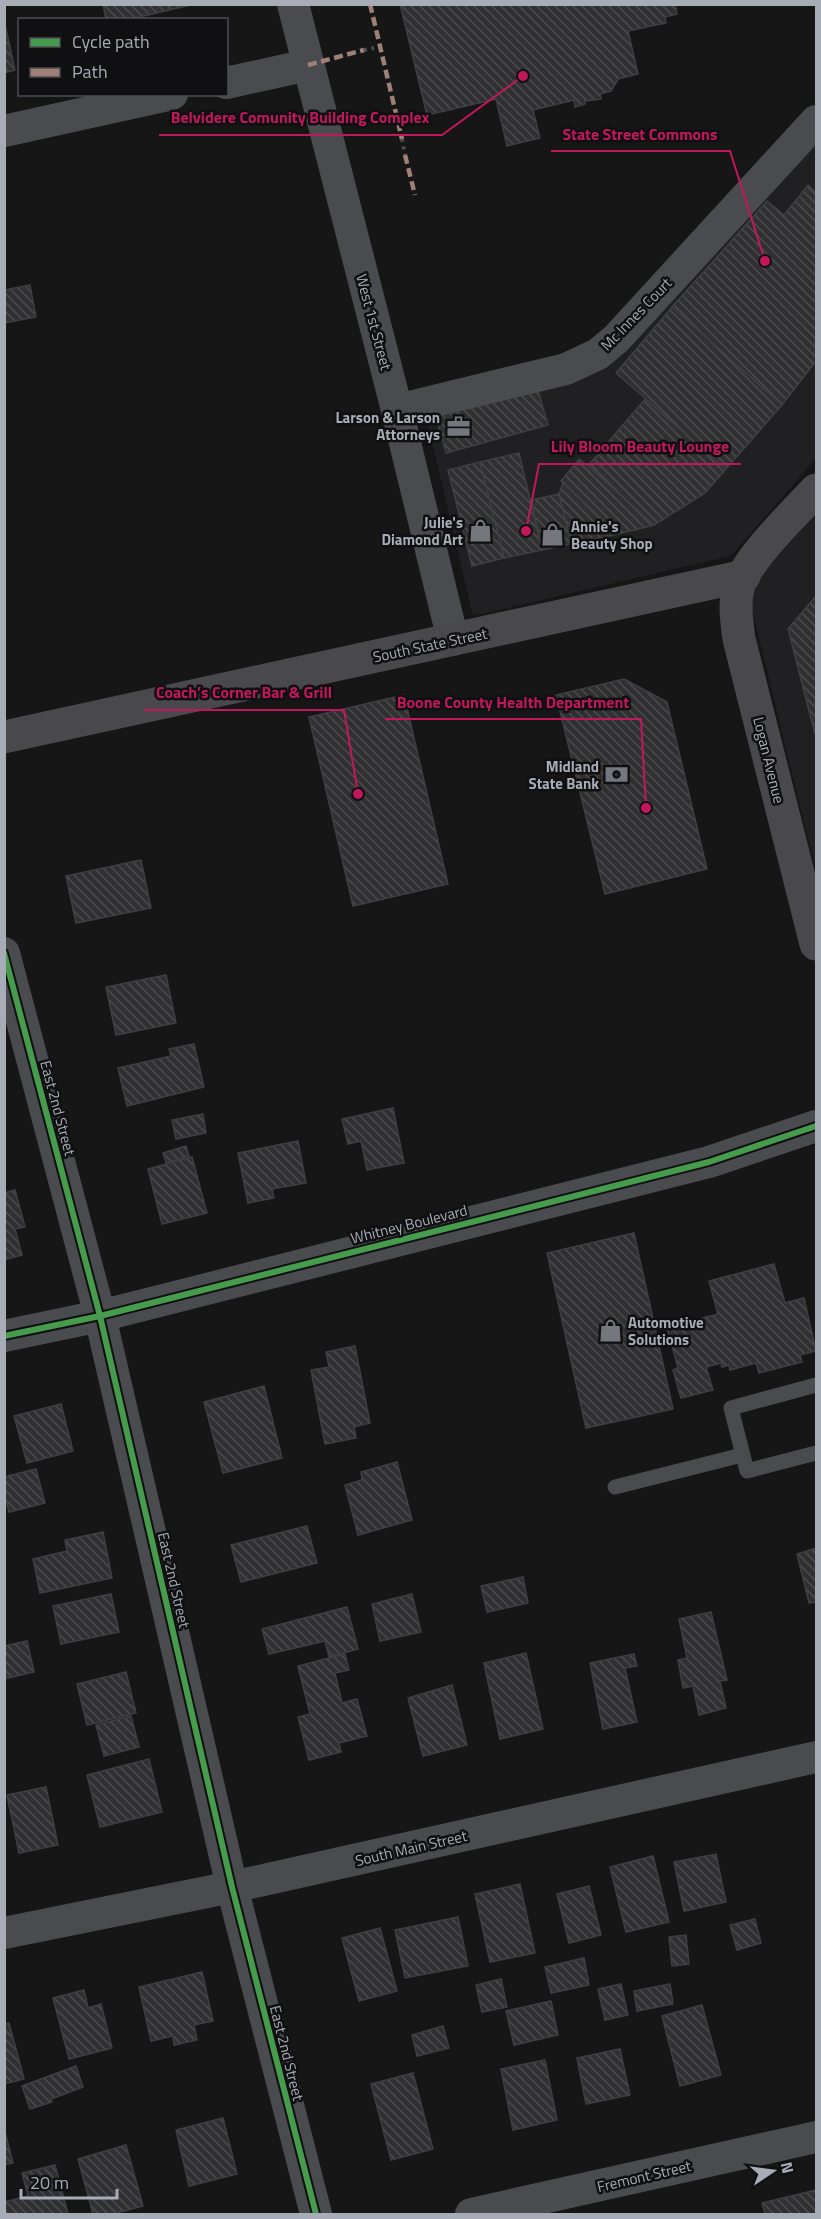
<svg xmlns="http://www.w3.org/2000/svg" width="821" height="2219" font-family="'Titillium Web',sans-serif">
	<defs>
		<pattern id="building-back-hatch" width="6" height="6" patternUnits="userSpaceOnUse" patternTransform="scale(1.5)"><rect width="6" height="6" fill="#303032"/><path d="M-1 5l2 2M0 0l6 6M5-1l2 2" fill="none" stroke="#4b4b4d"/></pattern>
	</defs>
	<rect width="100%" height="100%" fill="#161616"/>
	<g fill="#202022">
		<polygon points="816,143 816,458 731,556 473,616 426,416 607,367"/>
		<polygon points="816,496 816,871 744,576"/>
	</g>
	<g fill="url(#building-back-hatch)" stroke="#3e3f42" stroke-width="1.5">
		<polygon points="103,4 195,4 127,20 106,20"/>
		<polygon points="400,4 675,4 677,14 665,17 666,23 628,31 638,74 618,79 611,91 600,94 601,99 585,101 585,104 575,107 574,100 533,110 540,138 507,146 496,99 427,115"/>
		<polygon points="4,20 15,70 4,73"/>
		<polygon points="808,185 816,193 816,361 782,405 672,307 767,201 784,215"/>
		<polygon points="30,285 36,317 4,323 4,290"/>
		<polygon points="672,307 782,405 726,469 616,373"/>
		<polygon points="538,390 548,425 446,453 436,417"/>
		<polygon points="645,399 726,469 705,493 654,525 588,466"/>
		<polygon points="519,453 542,550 504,558 480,462"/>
		<polygon points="579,459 588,466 654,525 618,534 561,481"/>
		<polygon points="480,462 504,558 472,566 448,470"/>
		<polygon points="563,483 618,534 571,544 559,494"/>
		<polygon points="559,494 571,544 542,550 531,500"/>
		<polygon points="816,596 816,734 815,734 788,629"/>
		<polygon points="624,679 667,702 707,869 605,894 556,695"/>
		<polygon points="404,695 448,884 353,906 309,717"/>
		<polygon points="141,860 151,908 76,923 66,876"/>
		<polygon points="166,975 176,1023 116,1035 106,987"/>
		<polygon points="194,1044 204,1087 127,1106 118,1068 171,1056 169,1049"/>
		<polygon points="393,1108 404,1163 367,1170 361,1141 348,1144 342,1119"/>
		<polygon points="203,1114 206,1133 176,1139 172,1120"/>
		<polygon points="298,1141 306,1183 272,1189 274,1198 248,1203 238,1153"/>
		<polygon points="186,1146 189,1156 166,1163 163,1153"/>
		<polygon points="192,1157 207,1213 162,1224 148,1169"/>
		<polygon points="15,1190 25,1227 15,1229 22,1255 4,1260 4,1193"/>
		<polygon points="634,1233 673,1409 586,1428 547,1253"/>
		<polygon points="774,1264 785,1303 804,1298 816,1351 800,1355 802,1362 759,1373 756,1363 730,1370 729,1365 722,1367 721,1363 706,1367 713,1390 681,1398 673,1370 678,1368 667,1327 718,1314 709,1281"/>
		<polygon points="355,1346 370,1423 354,1427 356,1438 325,1444 311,1370 329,1367 326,1352"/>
		<polygon points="264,1386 282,1458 223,1473 204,1402"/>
		<polygon points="61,1404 73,1451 27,1463 14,1416"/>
		<polygon points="397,1462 412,1520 358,1535 345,1485 362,1480 361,1472"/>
		<polygon points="36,1469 45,1503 9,1512 4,1495 4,1477"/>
		<polygon points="307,1526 317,1563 241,1582 231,1545"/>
		<polygon points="103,1532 112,1578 40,1593 33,1559 67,1551 65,1540"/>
		<polygon points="816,1548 816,1602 809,1603 797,1554"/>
		<polygon points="523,1577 528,1603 487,1612 481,1586"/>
		<polygon points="111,1594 119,1632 61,1644 53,1606"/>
		<polygon points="412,1594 421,1632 380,1641 372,1604"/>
		<polygon points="347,1607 358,1649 329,1657 325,1641 269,1654 262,1629"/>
		<polygon points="711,1612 727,1680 720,1681 726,1708 699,1715 693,1686 683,1688 678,1660 687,1658 679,1619"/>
		<polygon points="27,1641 34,1672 4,1679 4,1646"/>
		<polygon points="526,1653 543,1729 500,1739 484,1663"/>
		<polygon points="345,1654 349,1670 335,1673 342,1703 357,1699 367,1736 339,1743 341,1752 309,1760 298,1717 310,1714 298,1666"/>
		<polygon points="634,1654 637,1666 625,1668 637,1722 603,1729 590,1663"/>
		<polygon points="126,1672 136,1713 87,1725 77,1684"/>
		<polygon points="452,1685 467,1745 423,1756 408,1698"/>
		<polygon points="131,1716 139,1747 104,1756 96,1725"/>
		<polygon points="149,1759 162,1812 100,1827 87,1775"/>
		<polygon points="46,1787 58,1845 19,1853 7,1795"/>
		<polygon points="716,1854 726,1902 684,1911 674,1862"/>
		<polygon points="653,1856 669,1922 626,1932 610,1867"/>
		<polygon points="520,1884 535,1953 490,1962 475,1894"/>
		<polygon points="589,1886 601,1935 569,1943 557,1894"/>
		<polygon points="458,1917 468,1966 405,1978 395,1930"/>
		<polygon points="755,1919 761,1943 737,1950 730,1925"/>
		<polygon points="380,1928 397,1991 359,2001 342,1938"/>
		<polygon points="686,1935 689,1964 672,1966 669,1937"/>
		<polygon points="584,1958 589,1985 551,1993 545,1967"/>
		<polygon points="202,1972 213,2021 194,2025 197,2040 174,2045 173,2036 151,2041 139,1987"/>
		<polygon points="501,1979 507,2007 482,2012 476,1985"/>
		<polygon points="621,1984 628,2015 605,2020 598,1989"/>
		<polygon points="670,1984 673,2004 637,2011 634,1991"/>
		<polygon points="84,1990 88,2008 101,2004 112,2048 69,2059 53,1998"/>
		<polygon points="551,2001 558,2035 514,2045 506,2011"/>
		<polygon points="702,2005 721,2075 680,2086 662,2016"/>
		<polygon points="9,2023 24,2079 4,2084 4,2024"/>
		<polygon points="443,2026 449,2048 417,2056 412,2035"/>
		<polygon points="620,2049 630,2095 586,2104 577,2058"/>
		<polygon points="545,2060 557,2120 513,2130 501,2069"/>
		<polygon points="76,2066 83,2087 51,2099 52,2102 30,2109 22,2086"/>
		<polygon points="413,2073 433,2149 391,2160 371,2084"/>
		<polygon points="223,2118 237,2174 189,2186 176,2130"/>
		<polygon points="4,2128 13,2163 4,2165"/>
		<polygon points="126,2145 143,2206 113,2214 93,2214 78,2159"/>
		<polygon points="55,2165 68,2214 6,2214 4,2202 28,2196 22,2173"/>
		<polygon points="816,2190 816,2214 765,2214 762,2203"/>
	</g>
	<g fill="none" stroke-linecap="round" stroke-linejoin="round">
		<g stroke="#4c4d50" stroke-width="4" stroke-dasharray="3 4.5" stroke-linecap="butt">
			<polyline points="364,50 374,48"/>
			<polyline points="402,139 405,155"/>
		</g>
		<g stroke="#4a4b4f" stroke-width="15">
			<polyline points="816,1385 731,1408 747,1471 816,1453"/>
			<polyline points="615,1487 742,1455"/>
		</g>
		<g stroke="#4a4b4f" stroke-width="32">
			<polyline points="293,4 397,410 453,640"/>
			<polyline points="226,83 308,65"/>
			<polyline points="4,131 172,94"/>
			<polyline points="397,410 566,369 598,354 616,339 816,121"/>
			<polyline points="4,953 100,1316 232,1887 316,2214"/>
			<polyline points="4,1336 100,1316 709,1162 816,1126"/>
			<polyline points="4,1933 232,1887 816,1757"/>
			<polyline points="471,2214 816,2137"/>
		</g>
		<g stroke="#49494d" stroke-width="33">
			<path d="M816,490C795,513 746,559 738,588C734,605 737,623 739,639L816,944"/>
			<polyline points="4,737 744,576"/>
		</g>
		<g stroke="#9e8076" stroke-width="4.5" stroke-dasharray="9 4.5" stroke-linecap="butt">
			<polyline points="370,4 402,139"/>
			<polyline points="308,65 364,50"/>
			<polyline points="405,155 415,195"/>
		</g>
		<defs>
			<g id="cycleway">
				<polyline points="4,953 100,1316 232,1887 316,2214"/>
				<polyline points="4,1336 100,1316 709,1162 816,1126"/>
			</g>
		</defs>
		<use href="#cycleway" stroke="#101012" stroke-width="10"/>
		<use href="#cycleway" stroke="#469c4c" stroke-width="6"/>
	</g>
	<defs>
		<symbol id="office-bare" viewBox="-9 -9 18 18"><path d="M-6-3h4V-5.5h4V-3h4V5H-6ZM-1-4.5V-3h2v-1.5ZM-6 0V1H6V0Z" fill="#74787e" stroke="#101012" stroke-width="2.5" paint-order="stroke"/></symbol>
		<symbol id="shop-bare" viewBox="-9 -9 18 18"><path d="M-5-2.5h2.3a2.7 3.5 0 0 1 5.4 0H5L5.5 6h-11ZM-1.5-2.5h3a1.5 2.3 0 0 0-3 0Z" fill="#74787e" stroke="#101012" stroke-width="2.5" paint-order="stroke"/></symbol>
		<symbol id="bank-bare" viewBox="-9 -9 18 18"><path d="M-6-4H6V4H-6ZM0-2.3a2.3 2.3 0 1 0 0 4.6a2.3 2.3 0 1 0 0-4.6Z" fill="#74787e" stroke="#101012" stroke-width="2.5" paint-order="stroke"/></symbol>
	</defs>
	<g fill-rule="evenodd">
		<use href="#office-bare" x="442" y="410" width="33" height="33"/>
		<use href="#shop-bare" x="464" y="514" width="33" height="33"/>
		<use href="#shop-bare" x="536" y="518" width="33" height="33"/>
		<use href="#bank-bare" x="600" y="758" width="33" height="33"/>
		<use href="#shop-bare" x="594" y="1314" width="33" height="33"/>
	</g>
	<g text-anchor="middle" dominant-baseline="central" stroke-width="5" stroke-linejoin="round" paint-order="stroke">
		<g font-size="15" fill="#a7acb6" stroke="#101012">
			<text transform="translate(636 314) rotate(-46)">Mc Innes Court</text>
			<text transform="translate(374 322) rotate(75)">West 1st Street</text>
			<text transform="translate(430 645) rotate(-12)">South State Street</text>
			<text transform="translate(769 760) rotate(76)">Logan Avenue</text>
			<text transform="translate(58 1108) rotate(75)">East 2nd Street</text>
			<text transform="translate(409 1224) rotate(-14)">Whitney Boulevard</text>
			<text transform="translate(174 1580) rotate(77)">East 2nd Street</text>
			<text transform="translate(411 1848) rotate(-13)">South Main Street</text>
			<text transform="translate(287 2053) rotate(76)">East 2nd Street</text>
			<text transform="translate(644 2176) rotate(-13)">Fremont Street</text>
		</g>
		<g font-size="15" font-weight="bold" fill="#a7acb6" stroke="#101012" text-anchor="end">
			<text x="440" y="417">Larson &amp; Larson<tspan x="440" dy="17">Attorneys</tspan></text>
			<text x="463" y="522">Julie's<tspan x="463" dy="17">Diamond Art</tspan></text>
			<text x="571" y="526" text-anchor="start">Annie's<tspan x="571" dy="17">Beauty Shop</tspan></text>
			<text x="599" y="766">Midland<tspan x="599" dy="17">State Bank</tspan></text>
			<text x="628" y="1322" text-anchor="start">Automotive<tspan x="628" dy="17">Solutions</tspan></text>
		</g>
	</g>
	<path fill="none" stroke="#c2185b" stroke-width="2" d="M523 76L442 135H159M765 261L730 151H551M526 531L539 464H741M358 794L344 710H144M646 808L641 719H385"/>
	<g fill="#c2185b" stroke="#101012" stroke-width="2">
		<circle cx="523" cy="76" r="6"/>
		<circle cx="765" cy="261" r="6"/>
		<circle cx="526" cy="531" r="6"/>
		<circle cx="358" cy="794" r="6"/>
		<circle cx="646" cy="808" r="6"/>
	</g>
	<g font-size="16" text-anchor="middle" font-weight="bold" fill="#c2185b" stroke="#101012" stroke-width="5" stroke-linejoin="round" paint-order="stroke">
		<text x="300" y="123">Belvidere Comunity Building Complex</text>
		<text x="640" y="140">State Street Commons</text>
		<text x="640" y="452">Lily Bloom Beauty Lounge</text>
		<text x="244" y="698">Coach’s Corner Bar &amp; Grill</text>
		<text x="513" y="708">Boone County Health Department</text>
	</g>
	<rect width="821" height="2219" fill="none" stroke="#a7acb6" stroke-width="12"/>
	<rect x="18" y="18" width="210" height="78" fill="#101012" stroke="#4c4e54" stroke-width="1.5"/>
	<rect x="30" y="38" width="30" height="9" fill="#469c4c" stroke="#4c4e54" stroke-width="1.5"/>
	<text x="72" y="48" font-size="18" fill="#a7acb6">Cycle path</text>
	<rect x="30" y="68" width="30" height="9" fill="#9e8076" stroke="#4c4e54" stroke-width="1.5"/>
	<text x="72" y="78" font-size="18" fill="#a7acb6">Path</text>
	<g transform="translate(773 2171) rotate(77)" stroke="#101012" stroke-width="4.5" paint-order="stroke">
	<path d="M0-4.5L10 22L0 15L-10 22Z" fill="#a7acb6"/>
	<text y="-9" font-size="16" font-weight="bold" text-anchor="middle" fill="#a7acb6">N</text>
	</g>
	<path d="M21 2189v9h96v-9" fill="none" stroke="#a7acb6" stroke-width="3"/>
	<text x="30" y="2189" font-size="18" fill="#a7acb6" stroke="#101012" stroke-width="4.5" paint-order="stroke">20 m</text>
</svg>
